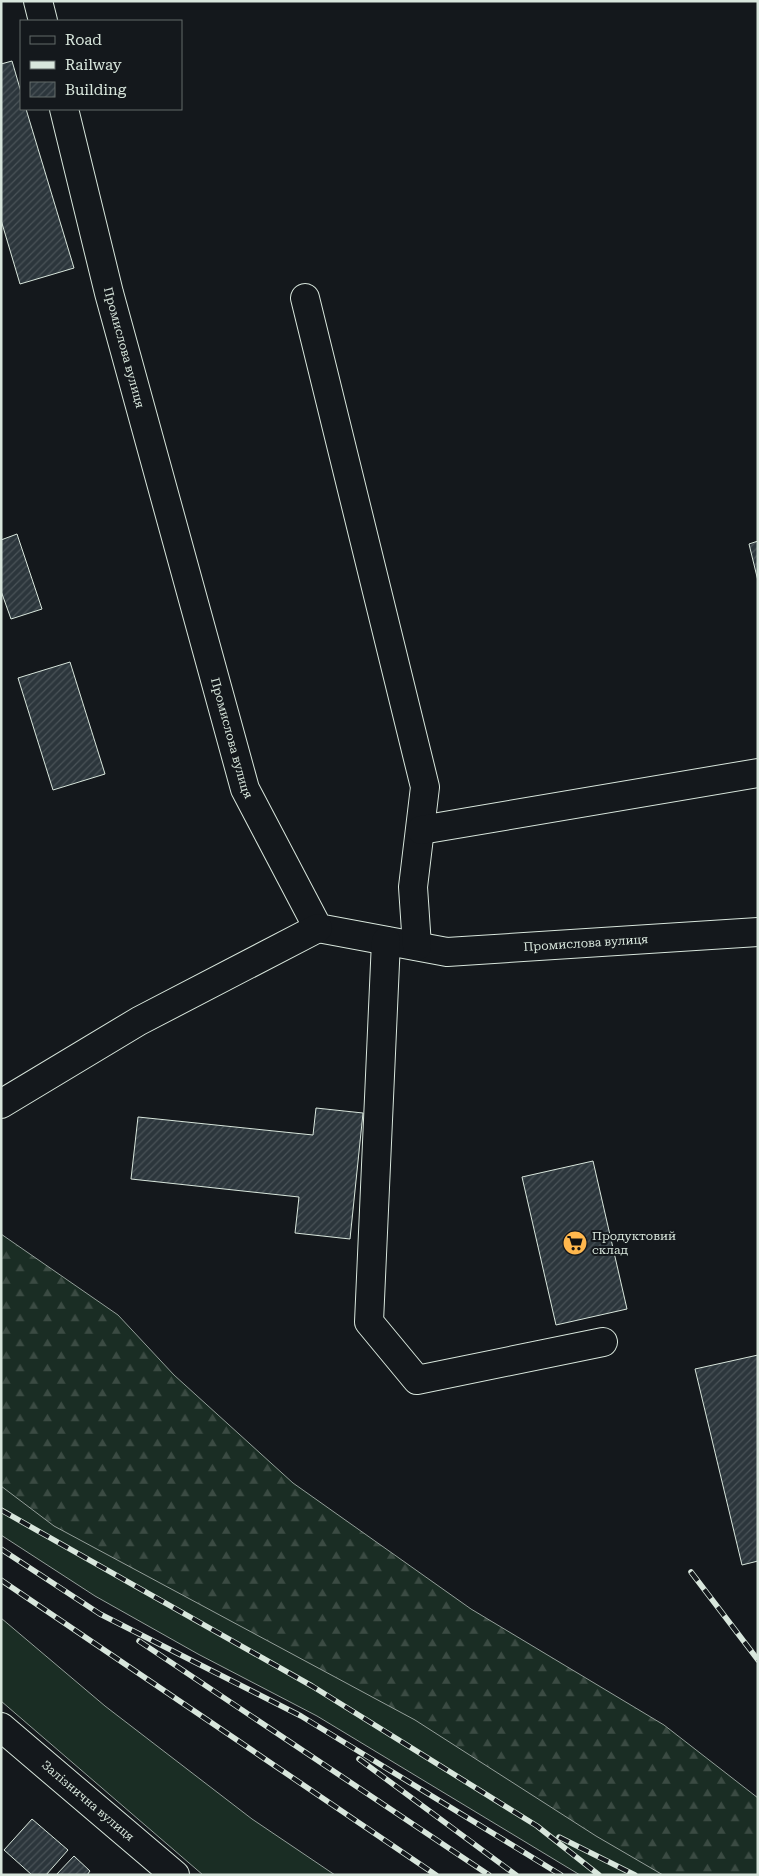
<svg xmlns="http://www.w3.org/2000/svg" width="759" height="1876" font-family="'Roboto Serif',serif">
	<defs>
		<pattern id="forest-firs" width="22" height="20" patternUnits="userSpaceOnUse" patternTransform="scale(1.25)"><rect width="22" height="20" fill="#1a2d24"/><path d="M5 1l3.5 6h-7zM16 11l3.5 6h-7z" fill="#3b4b43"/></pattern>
		<pattern id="building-hatch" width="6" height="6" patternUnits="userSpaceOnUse" patternTransform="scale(1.25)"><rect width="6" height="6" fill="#2c363c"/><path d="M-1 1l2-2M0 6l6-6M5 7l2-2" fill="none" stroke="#4a5358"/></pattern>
	</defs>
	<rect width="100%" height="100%" fill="#14181c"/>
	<g fill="#1a2d24" stroke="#939e99">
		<polygon points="1,1472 725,1875 580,1875 317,1716 198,1654 95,1596 1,1535"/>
		<polygon points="1,1618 105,1706 252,1819 335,1875 203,1875 1,1701"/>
	</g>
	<polygon fill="url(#forest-firs)" stroke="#939e99" points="1,1234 118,1315 174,1375 293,1483 471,1609 664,1725 758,1798 758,1875 663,1875 596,1836 415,1720 54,1526 1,1486"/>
	<g fill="url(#building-hatch)" stroke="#d8e6dc">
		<polygon points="12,61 21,92 21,109 26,109 74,268 20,284 1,220 1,64"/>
		<polygon points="17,534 42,609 11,619 1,591 1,540"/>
		<polygon points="758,541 758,581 749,544"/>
		<polygon points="70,662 105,774 53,790 18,678"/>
		<polygon points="316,1108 363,1113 350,1239 295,1233 299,1197 131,1179 138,1117 313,1135"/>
		<polygon points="593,1161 627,1309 556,1325 522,1177"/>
		<polygon points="758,1355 758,1561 742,1565 695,1369"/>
		<polygon points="32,1819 68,1850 46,1875 32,1875 4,1850"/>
		<polygon points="74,1856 90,1871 87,1875 56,1875"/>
	</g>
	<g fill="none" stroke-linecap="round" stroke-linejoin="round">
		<defs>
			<g id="minor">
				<polyline points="38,1 43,21"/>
				<path id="s1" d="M64,109L109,293L245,789L318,928L447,952L758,932"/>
				<polyline points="305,298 425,787 413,887 417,946"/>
				<polyline points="421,830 758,773"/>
				<polyline points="386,941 369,1322 417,1380 603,1342"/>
				<polyline points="1,1104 139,1021 318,928"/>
				<path id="s2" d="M1,1727L175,1875"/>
			</g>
		</defs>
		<use href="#minor" stroke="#d8e6dc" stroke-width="30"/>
		<use href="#minor" stroke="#14181c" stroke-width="28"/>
		<defs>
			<g id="rail">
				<polyline points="1,1510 312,1686 537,1826 599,1875"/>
				<polyline points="1,1549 100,1614 301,1716 561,1875"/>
				<polyline points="691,1572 758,1660"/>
				<polyline points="1,1580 436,1875"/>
				<polyline points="139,1641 489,1875"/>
				<polyline points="359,1759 516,1875"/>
				<polyline points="559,1837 635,1875"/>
			</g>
		</defs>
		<use href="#rail" stroke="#d8e6dc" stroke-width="5.5"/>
		<use href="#rail" stroke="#14181c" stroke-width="4" stroke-dasharray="11" stroke-linecap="butt"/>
	</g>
	<defs>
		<symbol id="supermarket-disc" viewBox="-11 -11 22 22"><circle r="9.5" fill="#ffb74d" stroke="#14181c"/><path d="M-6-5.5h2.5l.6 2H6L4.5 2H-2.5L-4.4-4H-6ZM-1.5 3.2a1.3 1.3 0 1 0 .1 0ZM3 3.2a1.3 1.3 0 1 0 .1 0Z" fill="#111"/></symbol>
	</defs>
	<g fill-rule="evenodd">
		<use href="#supermarket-disc" x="561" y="1229" width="28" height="28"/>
	</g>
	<g text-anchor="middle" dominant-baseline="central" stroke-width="4" stroke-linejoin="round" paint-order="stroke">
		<g font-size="12" fill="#d8e6dc" stroke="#14181c">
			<text stroke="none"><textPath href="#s1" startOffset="246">Промислова вулиця</textPath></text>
			<text stroke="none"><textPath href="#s1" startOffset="651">Промислова вулиця</textPath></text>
			<text stroke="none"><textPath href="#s1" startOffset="1131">Промислова вулиця</textPath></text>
			<text stroke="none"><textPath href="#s2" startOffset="114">Залізнична вулиця</textPath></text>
		</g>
		<g font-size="12" fill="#d8e6dc" stroke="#14181c" text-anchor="start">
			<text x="592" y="1236">Продуктовий<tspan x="592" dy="14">склад</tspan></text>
		</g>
	</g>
	<rect width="759" height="1876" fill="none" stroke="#d8e6dc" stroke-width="5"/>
	<rect x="20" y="20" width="162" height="90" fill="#14181c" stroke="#626a69"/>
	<rect x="30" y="36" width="25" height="8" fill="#14181c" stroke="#626a69"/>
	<text x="65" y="45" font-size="15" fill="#d8e6dc">Road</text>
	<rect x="30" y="61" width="25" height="8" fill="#d8e6dc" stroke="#626a69"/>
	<text x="65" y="70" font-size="15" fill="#d8e6dc">Railway</text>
	<rect x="30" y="82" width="25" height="15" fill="url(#building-hatch)" stroke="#626a69"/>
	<text x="65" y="95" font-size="15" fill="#d8e6dc">Building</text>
</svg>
